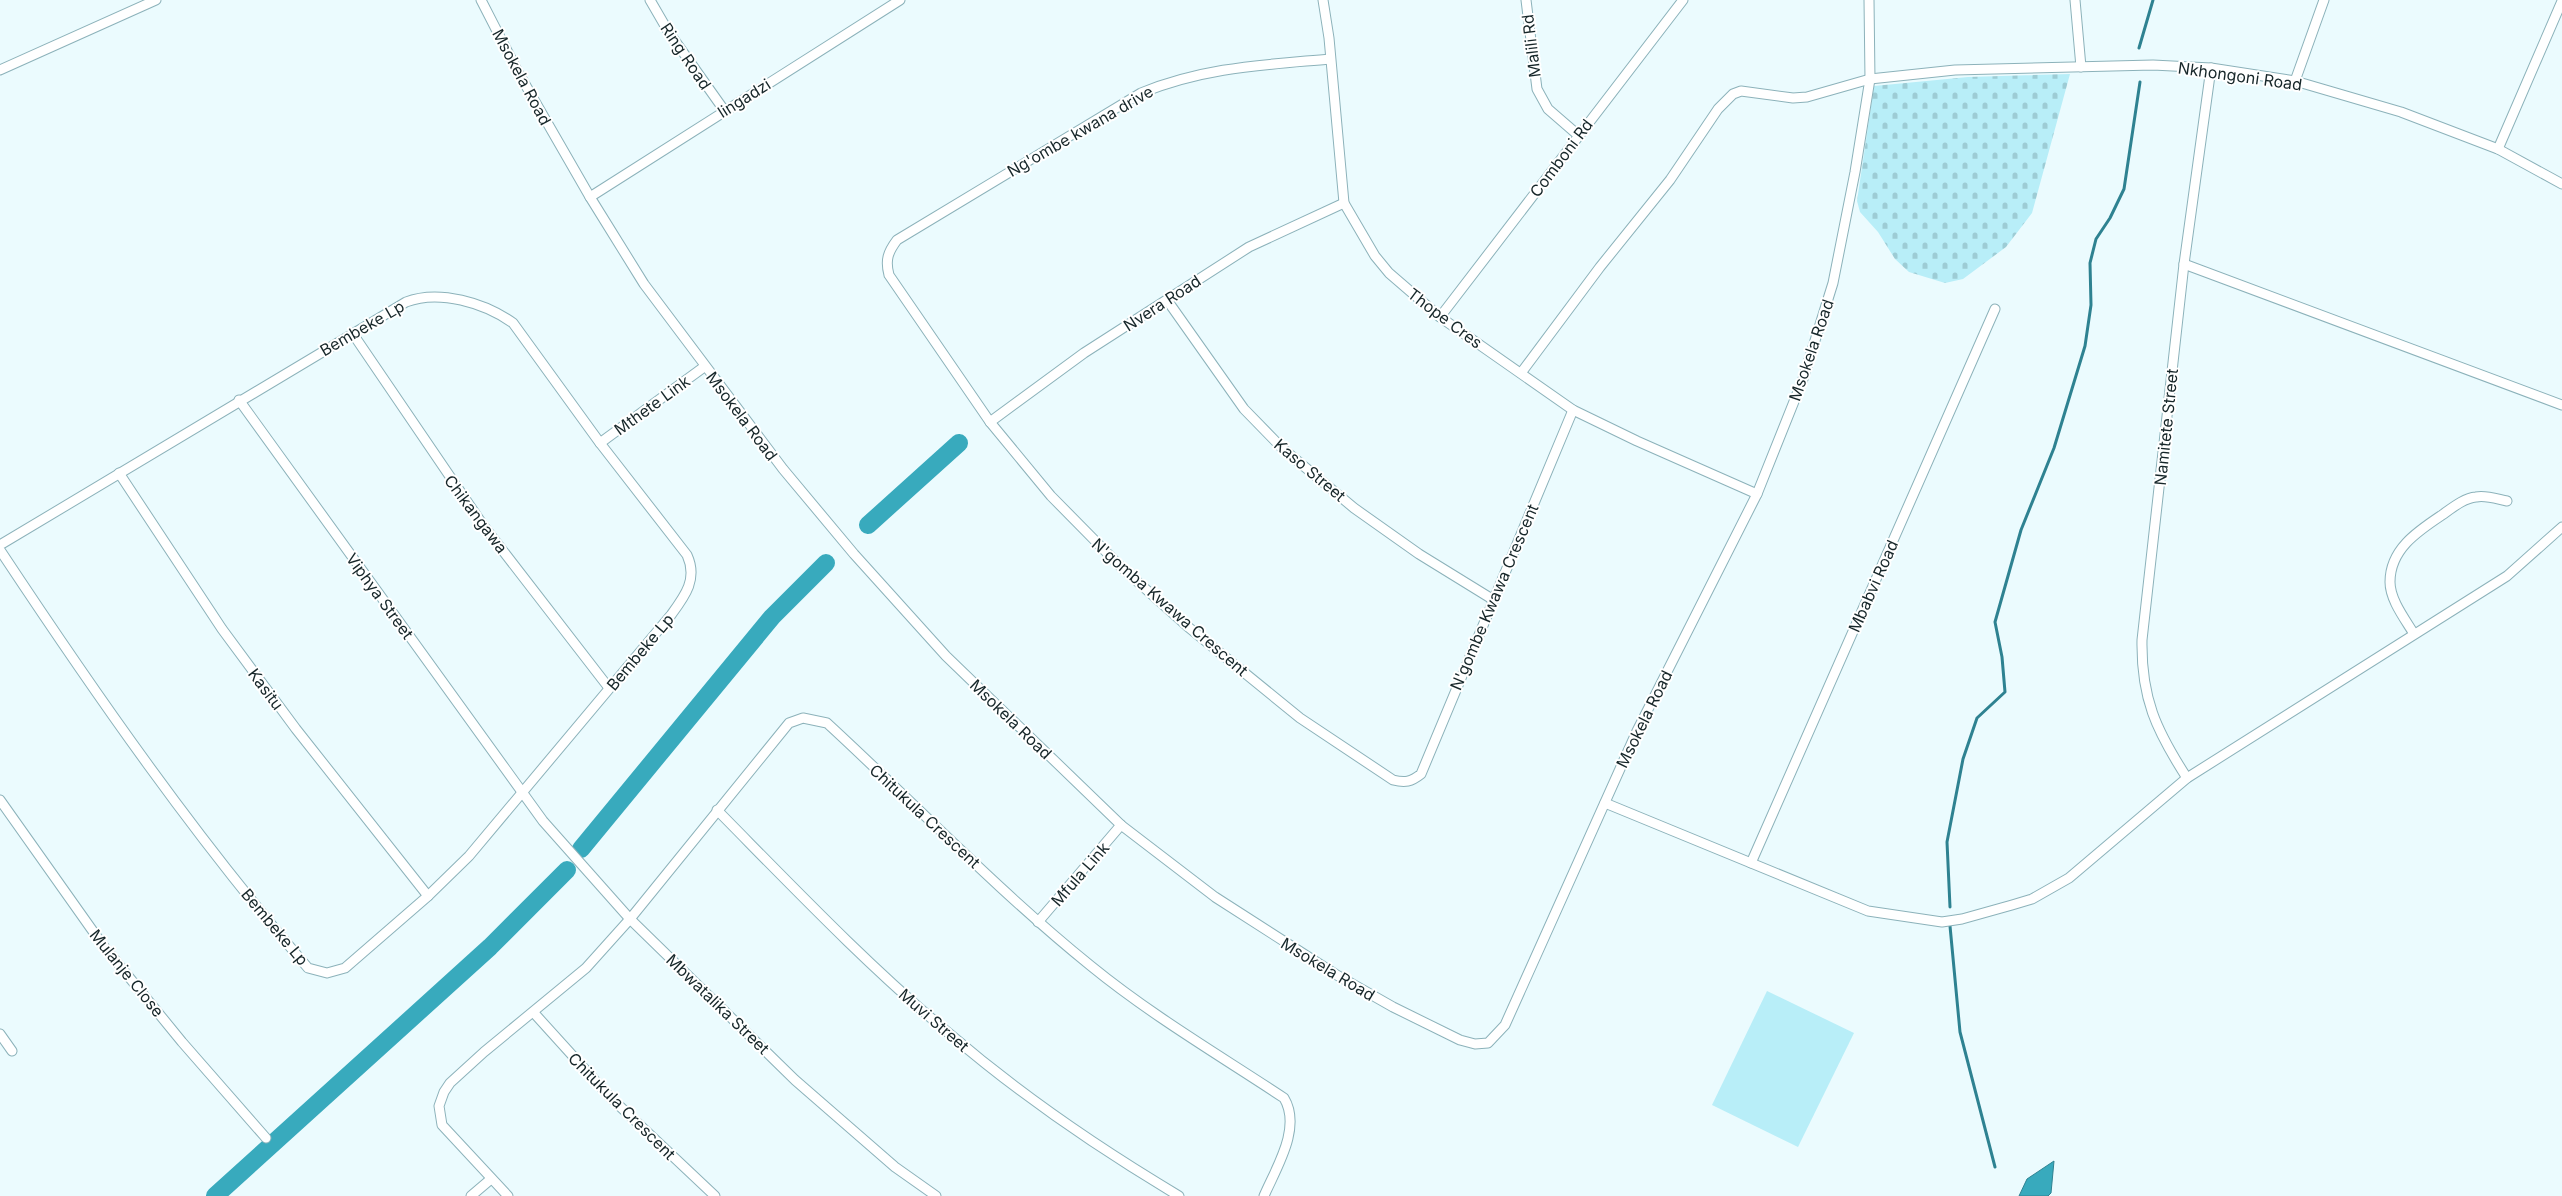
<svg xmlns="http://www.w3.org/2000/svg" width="2562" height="1196" font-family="Inter,sans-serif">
	<defs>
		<pattern id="cemetery-stones" width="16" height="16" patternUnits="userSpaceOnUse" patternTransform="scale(1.25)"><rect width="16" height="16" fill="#b8eef8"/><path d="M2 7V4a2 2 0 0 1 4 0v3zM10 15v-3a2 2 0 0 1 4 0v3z" fill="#9dccd5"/></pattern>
	</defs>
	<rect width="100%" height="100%" fill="#ebfbfe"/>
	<polygon fill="url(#cemetery-stones)" points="2070,74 2032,213 2006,247 1963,279 1945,283 1909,272 1895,259 1878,232 1860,212 1857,201 1874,86 1968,77"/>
	<polygon fill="#b8eef8" points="1767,991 1854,1033 1798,1147 1712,1105"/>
	<polygon fill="#38aabd" stroke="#2e8291" points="2054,1161 2051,1193 2048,1196 2019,1196 2027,1179"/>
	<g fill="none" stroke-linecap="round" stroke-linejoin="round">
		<g stroke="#2e8291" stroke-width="3">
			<polyline points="2139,48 2153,0"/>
			<polyline points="1950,907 1947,842 1963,759 1977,718 2005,692 2002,657 1995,622 2021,530 2054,448 2085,346 2091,305 2090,263 2096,239 2110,218 2124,189 2140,82"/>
			<polyline points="1950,926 1960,1032 1995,1167"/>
		</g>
		<g stroke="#38aabd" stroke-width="18">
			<polyline points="868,525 959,443"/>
			<polyline points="581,849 772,617 826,563"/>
			<polyline points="215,1196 490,947 567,870"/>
		</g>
		<defs>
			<g id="minor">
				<polyline points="481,0 518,72 590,197 644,284 783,469 854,554 946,656 1121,825 1215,897 1335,974 1393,1007 1460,1040 1475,1044 1488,1043 1505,1025 1637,731 1757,494 1803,379 1833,283 1855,172 1870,79 1869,0"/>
				<polyline points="650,0 668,31 724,110"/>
				<polyline points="1323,0 1329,38 1344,203 1375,256 1389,273 1440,317 1573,410 1637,441 1757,494"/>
				<polyline points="1526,0 1537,89 1548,109 1578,135"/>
				<polyline points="2075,0 2081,67"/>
				<path d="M1330,59C1263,65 1205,67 1141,93L897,240C888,252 885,260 889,275L990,422L1051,496L1120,566L1187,626L1300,718L1393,780C1405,783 1411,782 1421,774L1573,410"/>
				<polyline points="0,70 156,0"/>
				<polyline points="2295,81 2324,0"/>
				<polyline points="2498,149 2562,1"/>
				<polyline points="590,197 900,0"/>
				<polyline points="2184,264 2562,405"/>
				<polyline points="1167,300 1244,409 1282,448 1354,508 1419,554 1492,599"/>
				<polyline points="1440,317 1683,0"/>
				<polyline points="353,334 483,525 609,688"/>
				<polyline points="1521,373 1600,267 1670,180 1718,109 1733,94 1741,91 1793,98 1807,97 1870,79 1955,70 2153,65 2211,68 2295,81 2401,112 2498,149 2562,184"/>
				<polyline points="239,400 543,821 630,919 795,1080 895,1167 936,1196"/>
				<polyline points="990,422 1084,353 1249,247 1344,203"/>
				<polyline points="600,443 704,367"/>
				<polyline points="119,473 222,629 296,729 428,896"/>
				<path d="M0,545L406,302C439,289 485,303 513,323L600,443L687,555C698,579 685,596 671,615L469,856L428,896L345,968L327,973L308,968C195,837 96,695 0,550"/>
				<path d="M2414,634C2405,619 2390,600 2390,582C2390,549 2418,531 2442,515C2452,508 2464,498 2476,497C2486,495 2497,499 2507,501"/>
				<path d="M2187,778C2156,730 2141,698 2142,640L2184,264L2211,68"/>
				<polyline points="0,800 102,944 182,1042 266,1138"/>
				<polyline points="1605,803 1868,911 1942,922 1962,919 2012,905 2032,899 2069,878 2187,778 2507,576 2562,527"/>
				<path d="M717,810C793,887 868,966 951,1035C1021,1095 1100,1149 1179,1196"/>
				<polyline points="1751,863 1995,309"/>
				<polyline points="1038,922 1121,825"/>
				<polyline points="534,1013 610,1097 715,1196"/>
				<polyline points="0,1034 12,1051"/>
				<polyline points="471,1196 491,1179"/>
				<path d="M508,1196L442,1125L439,1106L444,1092L450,1083L484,1052L586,968L630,919L789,723L803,718L827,723C915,804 998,891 1091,966C1151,1015 1219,1055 1284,1098C1302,1128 1276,1168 1264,1196"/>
			</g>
		</defs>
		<use href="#minor" stroke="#8cb2ba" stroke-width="11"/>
		<use href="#minor" stroke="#fff" stroke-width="9"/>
	</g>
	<g text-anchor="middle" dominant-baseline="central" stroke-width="4" stroke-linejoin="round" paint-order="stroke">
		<g font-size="16" fill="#162629" stroke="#fff">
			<text transform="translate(1531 46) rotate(-97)">Malili Rd</text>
			<text transform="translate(686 56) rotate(56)">Ring Road</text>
			<text transform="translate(2240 76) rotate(8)">Nkhongoni Road</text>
			<text transform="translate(522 77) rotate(62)">Msokela Road</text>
			<text transform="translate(744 98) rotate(-32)">lingadzi</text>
			<text transform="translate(1080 131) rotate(-30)">Ng'ombe kwana drive</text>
			<text transform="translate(1561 158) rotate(-53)">Comboni Rd</text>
			<text transform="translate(1162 303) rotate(-33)">Nvera Road</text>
			<text transform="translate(1445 318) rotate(37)">Thope Cres</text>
			<text transform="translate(362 328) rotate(-30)">Bembeke Lp</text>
			<text transform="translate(1811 350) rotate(-71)">Msokela Road</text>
			<text transform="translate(652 405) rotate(-36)">Mthete Link</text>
			<text transform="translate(742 416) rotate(53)">Msokela Road</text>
			<text transform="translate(2166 427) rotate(-84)">Namitete Street</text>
			<text transform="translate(1310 470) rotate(40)">Kaso Street</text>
			<text transform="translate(476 514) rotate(53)">Chikangawa</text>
			<text transform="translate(1873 586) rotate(-66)">Mbabvi Road</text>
			<text transform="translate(380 596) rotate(54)">Viphya Street</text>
			<text transform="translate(1494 597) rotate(-67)">N'gombe Kwawa Crescent</text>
			<text transform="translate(1170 607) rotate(41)">N'gomba Kwawa Crescent</text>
			<text transform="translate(640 652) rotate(-50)">Bembeke Lp</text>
			<text transform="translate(266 689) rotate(53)">Kasitu</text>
			<text transform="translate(1011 719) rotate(44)">Msokela Road</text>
			<text transform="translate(1644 719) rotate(-64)">Msokela Road</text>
			<text transform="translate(925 816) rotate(43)">Chitukula Crescent</text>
			<text transform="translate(1080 874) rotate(-49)">Mfula Link</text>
			<text transform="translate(275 927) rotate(50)">Bembeke Lp</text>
			<text transform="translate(1328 969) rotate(31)">Msokela Road</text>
			<text transform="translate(127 973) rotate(51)">Mulanje Close</text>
			<text transform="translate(718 1004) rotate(44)">Mbwatalika Street</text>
			<text transform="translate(934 1020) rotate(41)">Muvi Street</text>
			<text transform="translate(622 1106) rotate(45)">Chitukula Crescent</text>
		</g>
	</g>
</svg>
